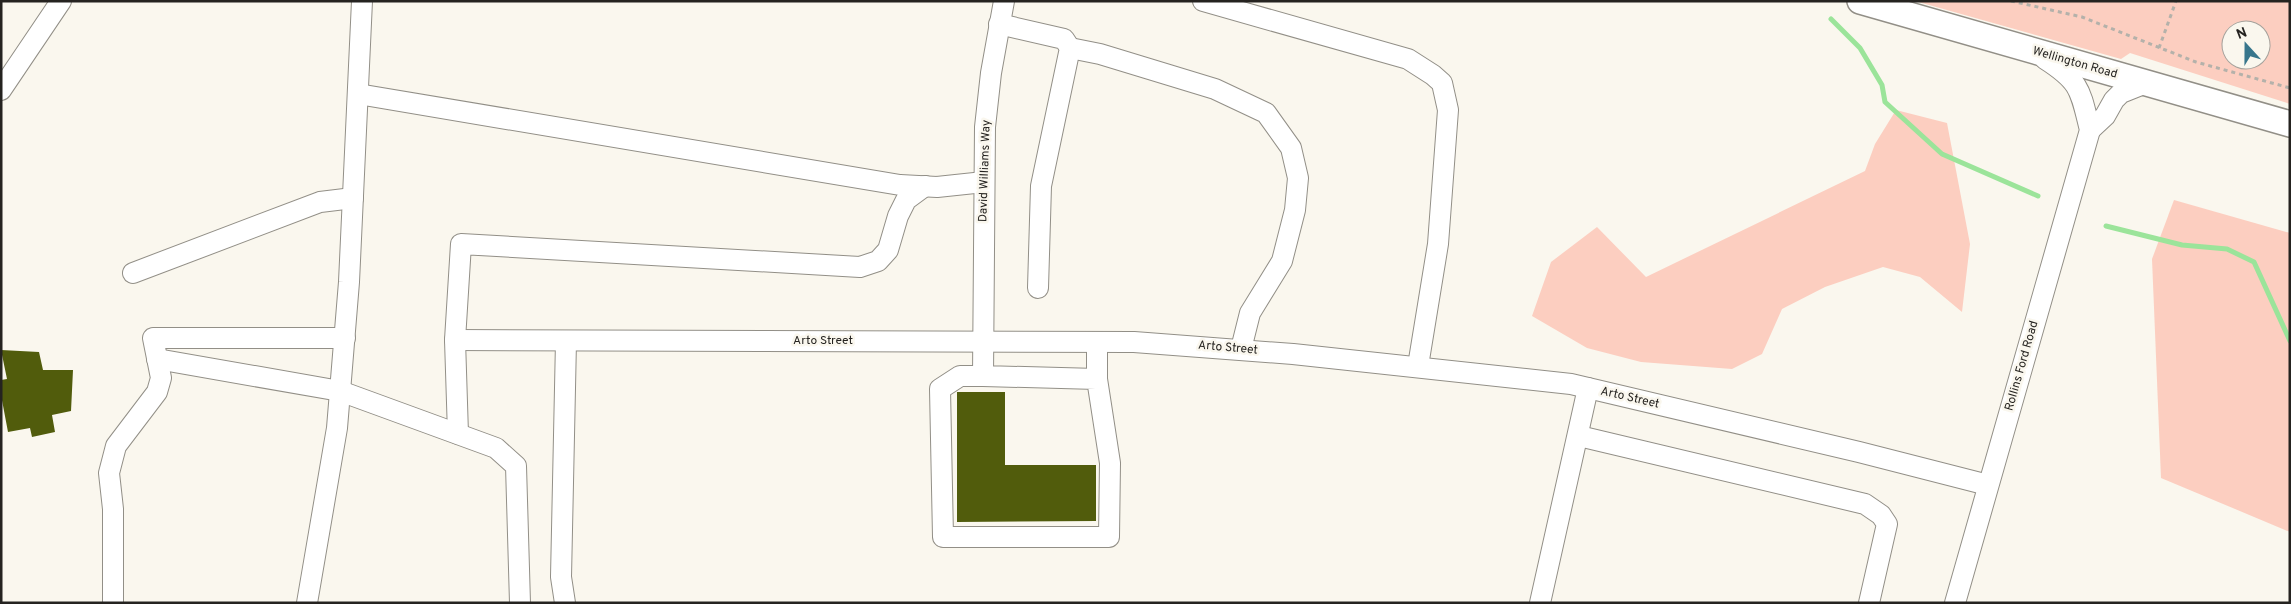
<svg xmlns="http://www.w3.org/2000/svg" width="2291" height="604" font-family="Overpass,sans-serif">
	<rect width="100%" height="100%" fill="#faf7ee"/>
	<g fill="#fccec0" fill-rule="evenodd">
		<path d="M1915,1H2290V104L2130,53L2121,59ZM2231,30H2261V60H2231Z"/>
		<polygon points="1896,110 1947,123 1970,244 1962,312 1920,277 1883,267 1825,287 1782,309 1762,354 1732,369 1641,362 1587,348 1532,316 1551,262 1597,227 1646,277 1865,171 1875,144"/>
		<polygon points="2174,200 2290,233 2290,532 2161,478 2152,259"/>
	</g>
	<g fill="none" stroke-linecap="round" stroke-linejoin="round">
		<g stroke="#9be49a" stroke-width="5">
			<polyline points="1831,19 1860,48 1882,85 1885,102 1942,154 2038,196"/>
			<polyline points="2106,226 2182,245 2227,249 2254,262 2290,341"/>
		</g>
	</g>
	<g fill="#515c0c">
		<polygon points="1,350 39,352 43,370 73,370 71,411 52,415 55,432 32,437 30,428 8,432 1,395 1,380 7,379"/>
		<polygon points="957,392 1005,392 1005,465 1096,465 1096,521 957,522"/>
	</g>
	<g fill="none" stroke-linecap="round" stroke-linejoin="round">
		<defs>
			<g id="minor">
				<polyline points="1203,1 1408,59 1433,75 1442,83 1448,110 1438,244 1418,366"/>
				<polyline points="999,24 1064,39 1070,48 1041,186 1038,288"/>
				<polyline points="1070,48 1100,54 1215,89 1266,113 1291,148 1298,178 1295,210 1282,261 1250,313 1241,349"/>
				<polyline points="1,90 61,1"/>
				<polyline points="358,94 900,185 937,187 984,182"/>
				<polyline points="2090,130 2105,116 2114,100 2121,93 2141,85 2152,85"/>
				<polyline points="133,273 320,202 353,198"/>
				<polyline points="455,340 1134,342 1293,354 1571,384 1859,452 1988,485"/>
				<polyline points="157,359 340,391 496,448 516,466 520,603"/>
				<polyline points="983,376 960,376 940,389 943,537 1109,537 1110,463 1097,379 983,376 985,127 991,73 1004,1"/>
				<polyline points="1097,379 1097,342"/>
				<polyline points="458,434 455,340 461,244 860,267 878,261 888,250 898,216 906,200 925,186"/>
				<polyline points="1579,436 1865,504 1881,515 1887,524 1869,603"/>
				<polyline points="113,603 113,509 109,473 116,446 157,392 161,378 153,338 345,338"/>
				<polyline points="307,603 337,428 349,282 362,1"/>
				<polyline points="565,603 561,577 566,341"/>
				<polyline points="1540,603 1588,388"/>
				<path d="M1955,603L2090,130C2080,90 2081,82 2045,59"/>
			</g>
			<polyline id="major" points="1860,1 2290,124"/>
		</defs>
		<use href="#minor" stroke="#928f87" stroke-width="22"/>
		<use href="#major" stroke="#928f87" stroke-width="28"/>
		<g stroke="#b4b1aa" stroke-width="3" stroke-dasharray="4 4" stroke-linecap="butt">
			<polyline points="2011,1 2082,17 2196,62 2290,88"/>
			<polyline points="2159,48 2176,1"/>
		</g>
		<use href="#minor" stroke="#fff" stroke-width="20"/>
		<use href="#major" stroke="#fff" stroke-width="25"/>
	</g>
	<g text-anchor="middle" dominant-baseline="central" stroke-width="5" stroke-linejoin="round" paint-order="stroke">
		<g font-size="12" fill="#252320" stroke="#faf7ee">
			<text transform="translate(2075 63) rotate(16)">Wellington Road</text>
			<text transform="translate(985 171) rotate(-88)">David Williams Way</text>
			<text x="823" y="341">Arto Street</text>
			<text transform="translate(1228 348) rotate(5)">Arto Street</text>
			<text transform="translate(2022 366) rotate(-74)">Rollins Ford Road</text>
			<text transform="translate(1630 398) rotate(13)">Arto Street</text>
		</g>
	</g>
	<rect width="2291" height="604" fill="none" stroke="#252320" stroke-width="5"/>
	<g transform="translate(2246 45) rotate(339)"><circle r="24" fill="#faf7ee" stroke="#a5a29c"/>
	<path d="M0-4L9 19L0 12L-9 19Z" fill="#38768c"/>
	<text y="-8" font-size="14" font-weight="bold" text-anchor="middle" fill="#252320">N</text>
	</g>
</svg>
